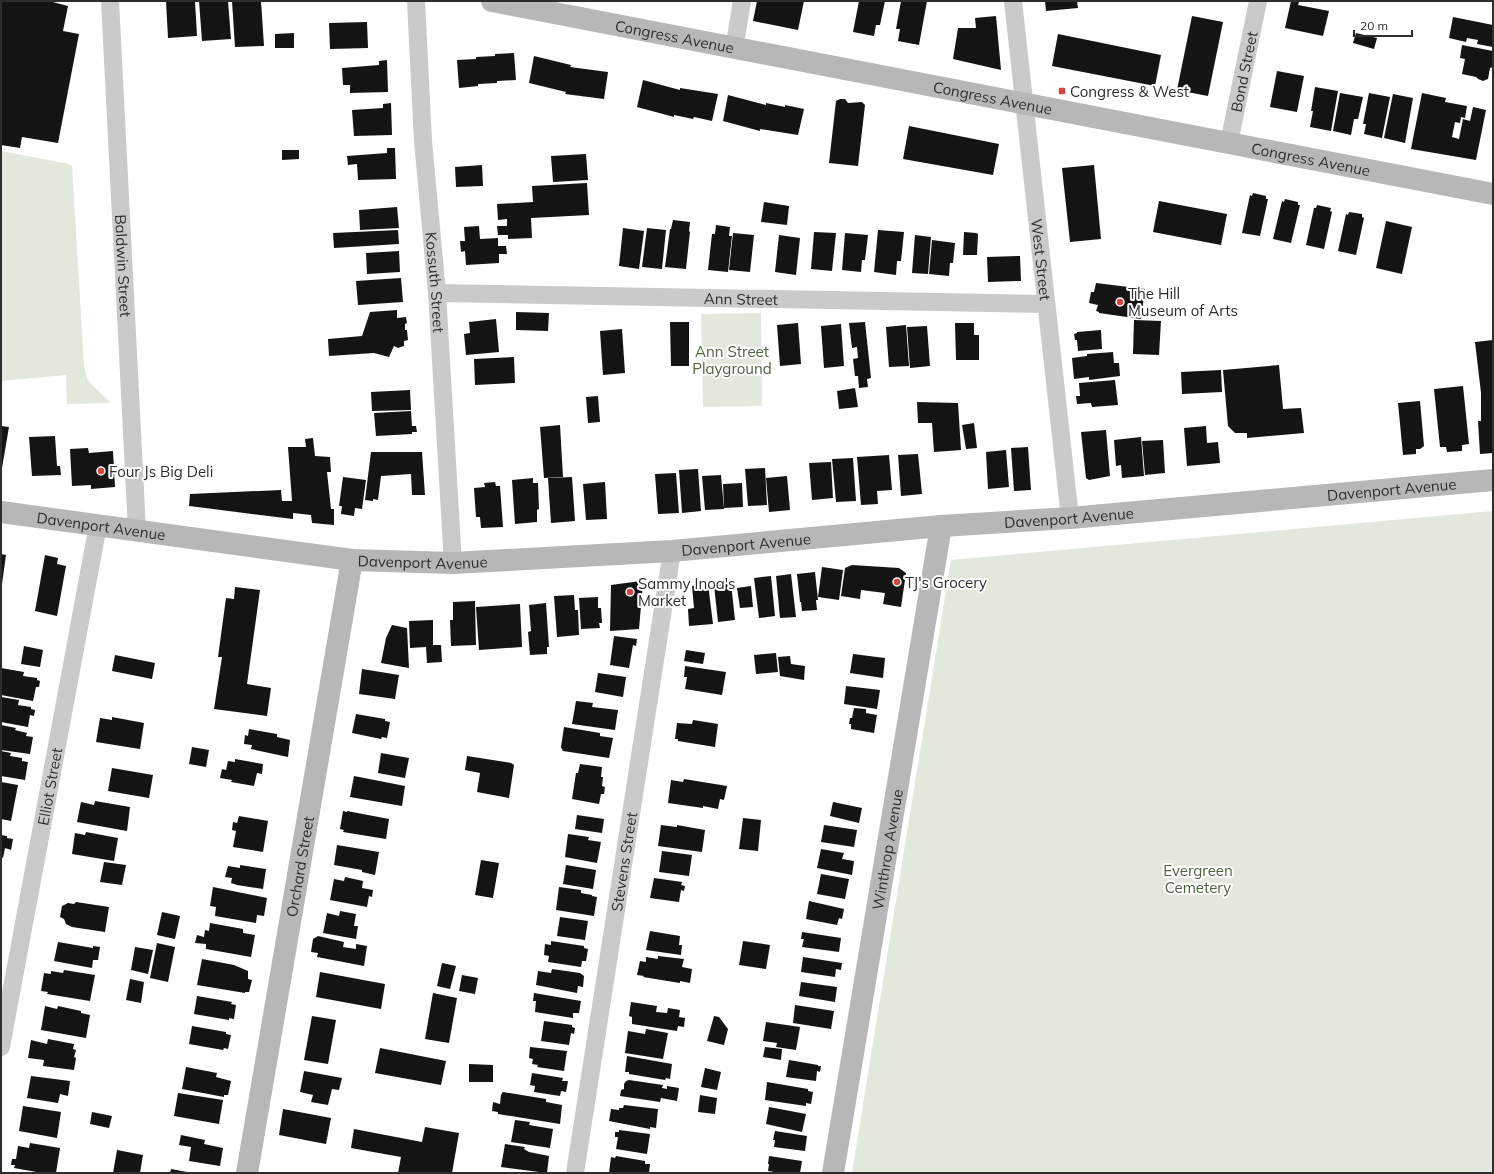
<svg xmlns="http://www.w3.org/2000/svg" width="1494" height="1174" font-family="Mulish,sans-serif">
	<rect width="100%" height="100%" fill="#fff"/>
	<g fill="#e2e9dc">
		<polygon points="1,151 69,164 72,166 84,365 87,379 92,385 111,403 67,404 66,375 1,381"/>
		<polygon points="761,313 762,406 703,407 701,314"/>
		<polygon points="1493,511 1493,1173 852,1173 951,560"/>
	</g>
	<g fill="#141414">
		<polygon points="1,1 49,1 68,6 63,31 79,34 58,143 22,137 20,148 1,145"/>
		<polygon points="166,1 195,1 197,36 168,38"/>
		<polygon points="199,1 228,1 231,39 202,41"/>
		<polygon points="232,1 261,1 264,46 235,47"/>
		<polygon points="757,1 804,1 798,30 753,21"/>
		<polygon points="859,1 885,1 880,25 876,25 874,36 853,32"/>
		<polygon points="901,1 927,1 919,45 898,41 900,29 896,29"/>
		<polygon points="1045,1 1077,1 1078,8 1046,11"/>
		<polygon points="1291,1 1299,2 1298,5 1329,11 1323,36 1285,28"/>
		<polygon points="996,16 1001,70 953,59 958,28 976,28 975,18"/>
		<polygon points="1192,16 1223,22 1208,96 1177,90"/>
		<polygon points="1453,17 1493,25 1493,47 1477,44 1478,40 1467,38 1466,42 1449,38"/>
		<polygon points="367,22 368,48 330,49 329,23"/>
		<polygon points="294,33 294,48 275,48 275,34"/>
		<polygon points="1356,33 1377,38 1374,49 1353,43"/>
		<polygon points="1058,34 1161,55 1155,86 1052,66"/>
		<polygon points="1462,45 1493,51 1493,67 1490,68 1488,79 1483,81 1478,79 1476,77 1462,74 1465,59 1460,58"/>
		<polygon points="514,53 516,80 497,81 497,83 478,84 478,86 459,88 457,60 476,59 476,57 495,56 495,54"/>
		<polygon points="534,56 571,65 570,67 608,72 604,99 565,94 566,92 529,83"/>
		<polygon points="387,60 388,92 350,93 350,85 343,85 342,68 379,65 379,61"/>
		<polygon points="1277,71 1304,76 1297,112 1270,107"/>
		<polygon points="643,80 680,90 680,88 718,94 712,121 694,117 693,119 674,115 674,117 637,107"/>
		<polygon points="1315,87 1338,91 1331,131 1310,127 1313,111 1311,111"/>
		<polygon points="1340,93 1363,97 1358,119 1354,119 1351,135 1333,131"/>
		<polygon points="1369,93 1390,97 1382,138 1364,134 1366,124 1363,124"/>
		<polygon points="1422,93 1446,98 1445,102 1467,106 1465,118 1461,117 1460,123 1455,122 1452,137 1459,139 1463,119 1470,121 1473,107 1486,110 1476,160 1411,149"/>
		<polygon points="1393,94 1413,98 1405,143 1384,138"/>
		<polygon points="728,95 766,105 766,103 785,107 785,105 804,109 798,135 760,129 760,131 723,121"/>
		<polygon points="840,99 845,99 848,103 862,102 865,105 858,166 829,163 836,101"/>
		<polygon points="391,103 392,135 354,136 352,110 383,108 383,104"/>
		<polygon points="909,126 999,144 993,175 903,159"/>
		<polygon points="387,148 395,148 396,179 358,180 357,164 348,165 347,156 387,153"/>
		<polygon points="282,150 299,150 299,159 282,160"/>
		<polygon points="586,154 588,180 553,182 551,156"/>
		<polygon points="482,165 483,186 456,187 455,167"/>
		<polygon points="1094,165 1101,239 1070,242 1062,168"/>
		<polygon points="587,183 589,215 531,218 532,238 508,239 508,235 498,235 497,226 507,226 507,219 498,220 497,204 533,202 532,186"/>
		<polygon points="1253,193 1266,196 1266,199 1268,199 1260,236 1242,233 1250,195 1252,196"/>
		<polygon points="1285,199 1298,202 1298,205 1300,205 1291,243 1273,239 1282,201 1284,202"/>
		<polygon points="1159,201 1227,214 1221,245 1153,232"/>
		<polygon points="764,202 789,206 787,225 761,222"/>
		<polygon points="1317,205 1331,208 1330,211 1332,212 1324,249 1306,245 1314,208 1316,208"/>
		<polygon points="397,207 399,228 360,230 359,210"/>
		<polygon points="1349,212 1362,214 1362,217 1364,218 1356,255 1338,251 1346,214 1348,215"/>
		<polygon points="673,220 690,222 689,231 690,232 686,269 665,267 670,229 671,229"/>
		<polygon points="1386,221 1412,227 1402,274 1376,268"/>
		<polygon points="716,225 730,227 729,236 732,236 728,272 708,270 712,234 715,234"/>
		<polygon points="479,226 480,239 498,238 498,246 506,246 507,254 499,254 499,263 466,265 465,251 461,252 460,241 465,241 464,227"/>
		<polygon points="623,228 644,231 639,269 619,266"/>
		<polygon points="647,228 666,230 662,269 642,267"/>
		<polygon points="398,230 399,244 334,248 333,233"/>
		<polygon points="878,230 904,232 901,261 897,261 896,275 874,272"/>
		<polygon points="814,232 836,233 832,271 811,269"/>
		<polygon points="964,232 976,233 978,234 977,255 963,255"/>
		<polygon points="733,233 754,235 750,272 729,270"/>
		<polygon points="845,233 868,235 865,260 862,260 861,272 842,270"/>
		<polygon points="779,235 800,238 796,275 775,272"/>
		<polygon points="915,235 931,237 928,274 912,273"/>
		<polygon points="932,240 955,243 953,263 950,263 949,276 929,274"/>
		<polygon points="399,251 400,272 367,274 366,253"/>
		<polygon points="1020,256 1021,281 988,282 987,257"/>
		<polygon points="401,278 403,302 358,305 356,281"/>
		<polygon points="1096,283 1145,289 1141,319 1099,313 1099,312 1096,311 1098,305 1089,303 1091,292 1094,292"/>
		<polygon points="397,310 397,318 406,317 407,323 405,324 405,330 407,330 408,340 404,341 404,346 398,348 394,346 389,357 374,353 329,356 328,339 362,336 370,312"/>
		<polygon points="516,312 549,313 548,331 516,330"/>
		<polygon points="496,319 499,352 466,355 464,334 470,333 469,322"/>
		<polygon points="1134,320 1161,321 1159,355 1133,354"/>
		<polygon points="670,322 689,322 689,366 671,366"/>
		<polygon points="865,322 871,378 867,379 868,387 859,388 858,376 855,376 853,359 858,358 857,347 852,348 849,323"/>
		<polygon points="798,323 801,364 780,366 777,325"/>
		<polygon points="955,323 974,323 974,335 979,335 979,360 956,360"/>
		<polygon points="841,324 844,366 824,368 821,326"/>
		<polygon points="906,325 909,366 889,367 886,327"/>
		<polygon points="927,326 930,366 910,368 907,327"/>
		<polygon points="622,329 625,373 603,375 600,331"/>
		<polygon points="1101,330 1102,349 1078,351 1077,340 1075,340 1074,334 1077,333 1077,332"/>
		<polygon points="1493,340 1493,453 1480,454 1478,421 1481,421 1481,393 1475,342"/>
		<polygon points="1113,352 1114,363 1119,363 1120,376 1089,380 1089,377 1074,379 1072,358 1087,356 1087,354"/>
		<polygon points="514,357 515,383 475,385 474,359"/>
		<polygon points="1279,365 1283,409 1301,408 1304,433 1247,438 1247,433 1235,433 1228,426 1223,370"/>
		<polygon points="1221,370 1222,392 1182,394 1181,372"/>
		<polygon points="1115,380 1118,405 1092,407 1091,403 1077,404 1076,396 1080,396 1079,383"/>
		<polygon points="1463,386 1469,444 1462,445 1462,451 1447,452 1446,447 1440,447 1434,389"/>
		<polygon points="855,388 858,407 839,409 837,391"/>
		<polygon points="410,390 411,410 372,411 371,392"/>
		<polygon points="598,396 600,422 588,423 586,397"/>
		<polygon points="1420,401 1424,446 1420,449 1416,449 1416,454 1403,455 1398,403"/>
		<polygon points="917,402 958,403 961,450 934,452 932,423 918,423"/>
		<polygon points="411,411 412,426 416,426 417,432 412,432 412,434 376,436 374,413"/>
		<polygon points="974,423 977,448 966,449 962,425"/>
		<polygon points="560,425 563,477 544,478 540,427"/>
		<polygon points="1,426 9,427 2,468 1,468"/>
		<polygon points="1206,426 1207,443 1218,442 1220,463 1187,466 1184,428"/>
		<polygon points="1106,430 1110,476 1089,480 1086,478 1081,432"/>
		<polygon points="55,436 57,466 60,466 61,475 32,476 29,437"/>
		<polygon points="1141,437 1144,476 1122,478 1121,465 1116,466 1114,440"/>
		<polygon points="313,438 315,456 330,457 331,472 327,472 331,509 334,509 334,525 312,523 311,515 293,513 293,519 189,506 190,494 281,490 282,501 292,501 288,447 306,447 305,439"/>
		<polygon points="1163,440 1165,473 1145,475 1142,441"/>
		<polygon points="1028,447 1031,490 1014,491 1011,448"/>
		<polygon points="88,448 89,453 113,451 115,487 91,489 91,485 72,486 70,449"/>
		<polygon points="1006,450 1009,487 988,489 986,452"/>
		<polygon points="371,452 422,452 425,495 412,495 411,474 381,476 378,500 373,499 373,501 365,500"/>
		<polygon points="918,454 922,494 901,496 898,455"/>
		<polygon points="889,455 892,490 877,491 878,504 861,505 857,457"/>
		<polygon points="853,458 856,501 836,502 832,459"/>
		<polygon points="831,462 833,498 812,500 809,463"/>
		<polygon points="765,468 767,505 748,506 745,469"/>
		<polygon points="698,469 701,511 682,513 679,470"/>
		<polygon points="676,473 679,513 658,514 655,474"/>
		<polygon points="721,475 724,509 705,510 702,476"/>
		<polygon points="787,476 790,510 769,512 766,478"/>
		<polygon points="343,477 366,480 362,509 355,508 354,516 341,514 342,506 339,506"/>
		<polygon points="572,477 575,521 551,523 548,478"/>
		<polygon points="533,478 533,483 538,483 539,509 537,510 537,522 515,524 512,480"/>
		<polygon points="495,482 496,486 500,486 503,527 481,528 480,517 476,517 474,488 485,487 484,483"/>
		<polygon points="605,482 607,519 586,520 583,484"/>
		<polygon points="742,483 743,507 724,508 723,484"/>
		<polygon points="1,554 6,555 2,584 1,584"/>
		<polygon points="45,555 58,558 57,564 66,566 57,616 35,611"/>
		<polygon points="852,565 899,568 906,573 901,607 883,604 885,593 861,590 860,599 841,596 845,568"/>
		<polygon points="822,567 843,570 839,600 818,597"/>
		<polygon points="815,572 818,600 816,600 817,610 802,611 801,602 800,602 797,574"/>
		<polygon points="791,574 796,617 780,618 776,576"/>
		<polygon points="771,576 775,616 759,618 754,578"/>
		<polygon points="641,581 643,583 639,629 610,631 611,585"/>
		<polygon points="731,583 735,620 718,622 714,585"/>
		<polygon points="708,584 713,624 689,626 688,609 694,608 692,586"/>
		<polygon points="751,586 753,607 740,608 737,588"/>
		<polygon points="235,587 260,590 247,684 271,688 267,716 214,709 222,657 218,657 226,598 234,599"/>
		<polygon points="574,595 575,610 578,610 579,635 557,637 554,596"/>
		<polygon points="598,597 598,608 601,608 602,623 599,623 600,628 581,629 579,598"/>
		<polygon points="475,601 476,645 451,646 450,620 453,620 453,602"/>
		<polygon points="546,603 549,647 547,647 547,654 530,655 528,632 531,631 529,605"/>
		<polygon points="520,604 522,647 479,650 476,607"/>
		<polygon points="433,620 433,645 441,645 442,662 427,663 426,647 410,648 409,621"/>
		<polygon points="392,625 407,628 409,668 381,663 386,638"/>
		<polygon points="614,636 637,639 636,646 633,645 629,668 610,665"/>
		<polygon points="24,646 43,650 40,667 21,664"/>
		<polygon points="686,650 705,653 703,664 684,661"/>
		<polygon points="776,653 778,672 756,674 754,655"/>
		<polygon points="853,654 885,658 883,678 850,673"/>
		<polygon points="115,655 155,663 152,679 112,671"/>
		<polygon points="790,656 791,664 805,666 804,680 780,676 778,657"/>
		<polygon points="685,666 726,672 722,695 685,689 687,677 684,677"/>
		<polygon points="1,668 24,672 23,676 37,678 37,680 40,681 39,687 36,687 33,701 1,695"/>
		<polygon points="362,669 399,675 395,699 359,694"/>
		<polygon points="598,673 626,677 623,697 595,692"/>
		<polygon points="846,686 880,690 877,709 844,704"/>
		<polygon points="1,697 19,700 18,705 31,707 31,709 35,710 34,716 30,715 28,727 1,722"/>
		<polygon points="576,701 593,703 592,707 618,710 615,730 572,724"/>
		<polygon points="854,708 866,709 866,713 877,715 874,733 851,729 851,724 849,724 850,718 852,718"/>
		<polygon points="356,714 385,719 385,721 390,722 387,738 382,737 381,739 352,733"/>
		<polygon points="112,717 144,723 140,749 96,742 100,718 112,720"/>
		<polygon points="693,720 718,724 715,747 678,741 678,739 675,739 677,723 692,724"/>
		<polygon points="1,725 16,728 15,730 27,733 26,736 33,737 30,754 1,750"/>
		<polygon points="564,727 600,733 600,736 613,738 609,758 563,751 561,747"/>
		<polygon points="249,729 277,734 277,737 290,740 288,757 251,749 252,745 244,744 245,735 248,736"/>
		<polygon points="192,747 209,750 206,767 189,764"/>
		<polygon points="1,751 11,753 10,756 22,758 22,761 28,762 25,780 1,776"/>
		<polygon points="381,753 409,758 405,778 378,773"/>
		<polygon points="467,756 511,763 514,765 509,798 477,792 480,773 465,770"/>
		<polygon points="235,759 263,764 262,774 257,773 254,786 231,782 232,780 220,778 222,769 226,770 228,761 235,762"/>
		<polygon points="580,764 602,767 601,777 603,777 602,786 605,787 604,794 601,794 599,804 572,799 576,773 578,773"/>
		<polygon points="112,768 153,775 149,798 108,791"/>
		<polygon points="354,776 405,786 402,806 350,797"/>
		<polygon points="684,779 727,786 724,800 720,799 718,809 703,806 703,808 668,803 671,780 683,782"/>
		<polygon points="1,782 18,785 11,821 1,819"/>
		<polygon points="95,801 130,807 127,831 77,822 81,802 94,805"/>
		<polygon points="833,802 862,808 859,823 830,816"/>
		<polygon points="343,811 347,812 347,811 389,819 386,839 343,832 344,830 340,829"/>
		<polygon points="577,815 604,819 602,833 575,829"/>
		<polygon points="239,816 268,821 263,852 233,847 236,831 232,830 233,822 237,823"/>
		<polygon points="743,818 761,820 758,851 739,849"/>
		<polygon points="661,825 677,827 677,825 705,830 702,852 658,846"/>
		<polygon points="824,825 857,830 854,847 821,842"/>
		<polygon points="86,832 118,838 114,861 72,854 75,833 85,835"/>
		<polygon points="568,834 589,837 588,840 601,842 597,863 565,857"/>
		<polygon points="1,835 7,836 7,838 13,839 11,850 5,848 3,858 1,857"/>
		<polygon points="337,845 379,852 375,875 362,872 362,870 334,865"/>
		<polygon points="821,849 844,853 842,859 854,861 852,875 817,868"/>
		<polygon points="662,851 692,855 689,876 659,872"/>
		<polygon points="481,860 499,863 493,898 475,895"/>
		<polygon points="104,862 126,865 122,885 100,882"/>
		<polygon points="240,865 266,869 263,889 237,885 231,883 232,878 225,877 228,866 240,868"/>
		<polygon points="566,865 596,870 593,889 563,884"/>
		<polygon points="821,874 849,879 845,899 817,894"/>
		<polygon points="345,877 363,881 362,888 373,890 372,897 369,896 367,907 330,900 334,879 344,881"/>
		<polygon points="654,878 682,882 681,885 685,886 684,891 681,890 679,902 650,898"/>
		<polygon points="213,887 267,898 264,916 257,915 256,923 215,916 216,907 210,906"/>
		<polygon points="559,887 581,890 581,893 592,895 592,896 597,897 594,916 556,910"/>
		<polygon points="809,901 844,909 842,919 839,918 837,925 806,919"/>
		<polygon points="76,902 109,907 105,932 72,927 66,924 64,919 60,917 62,906 68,903 74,904"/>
		<polygon points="340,911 356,914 354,926 358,926 356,939 323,933 327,913 339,916"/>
		<polygon points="162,912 180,916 175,939 157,935"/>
		<polygon points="560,917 588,921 585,940 557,936"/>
		<polygon points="210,923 243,929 243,933 255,935 251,957 206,949 206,944 195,943 197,935 204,937 205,930 209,931"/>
		<polygon points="650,931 680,936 679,945 682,945 681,955 646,950"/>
		<polygon points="802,932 841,938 839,952 802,947 804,939 801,939"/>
		<polygon points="318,936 344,942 343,947 356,949 356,944 367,946 364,966 317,957 318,953 311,952 313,939"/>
		<polygon points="551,941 584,946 584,948 588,949 586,961 582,961 581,967 548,962 549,956 544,955 545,944 551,945"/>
		<polygon points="743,941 770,945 766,969 739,965"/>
		<polygon points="58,942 93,948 93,946 100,947 98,960 93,960 92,968 54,961"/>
		<polygon points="157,943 175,947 168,982 150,978"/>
		<polygon points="135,947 153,950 148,974 131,970"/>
		<polygon points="658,956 684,959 682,967 692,969 690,983 680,981 680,983 643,977 644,976 637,975 640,961 646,962 646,957 658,959"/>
		<polygon points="803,957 842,963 841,970 836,969 835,977 801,972"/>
		<polygon points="202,959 234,965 248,971 248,979 252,980 249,992 245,992 245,993 197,985"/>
		<polygon points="442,963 456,966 450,989 437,986"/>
		<polygon points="552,969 580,973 584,976 583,987 578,986 577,993 536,985 538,971 551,973"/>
		<polygon points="64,970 95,975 90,1001 47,994 48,992 41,991 44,973 51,974 51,971 63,973"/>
		<polygon points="320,972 385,984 381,1009 316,997"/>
		<polygon points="462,975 478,978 475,994 459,991"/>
		<polygon points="130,979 144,982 141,1003 126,1000"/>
		<polygon points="801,982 837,987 835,1002 799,996"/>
		<polygon points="433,993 457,998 449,1043 425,1039"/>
		<polygon points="534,993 581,1001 579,1013 573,1013 573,1018 535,1012 536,1001 533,1001"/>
		<polygon points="197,996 232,1002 231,1004 236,1005 234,1019 229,1018 229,1020 194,1014"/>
		<polygon points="631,1002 657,1006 656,1012 667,1013 668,1008 680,1010 679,1017 685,1018 684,1027 678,1026 677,1031 632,1024 632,1017 629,1016"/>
		<polygon points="795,1005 834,1011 831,1029 793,1023"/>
		<polygon points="45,1006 57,1009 58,1006 81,1011 81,1013 90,1015 86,1038 41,1030"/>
		<polygon points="312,1016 336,1020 328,1064 304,1060"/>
		<polygon points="714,1016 719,1017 728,1029 724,1045 707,1041"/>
		<polygon points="544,1021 572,1025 572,1027 575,1028 574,1034 571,1033 569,1045 541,1041"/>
		<polygon points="766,1022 800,1027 796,1050 776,1047 777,1043 763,1041"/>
		<polygon points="192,1026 226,1032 226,1034 231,1035 228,1049 224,1048 223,1050 189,1044"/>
		<polygon points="646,1029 668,1033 663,1059 625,1053 628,1031 645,1034"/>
		<polygon points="48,1039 74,1044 73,1049 76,1050 74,1057 76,1058 74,1070 43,1066 44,1060 28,1058 31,1040 47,1044"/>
		<polygon points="530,1047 567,1051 564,1071 537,1067 538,1065 532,1064 533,1059 529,1058"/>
		<polygon points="765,1047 782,1049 781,1060 763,1057"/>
		<polygon points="380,1048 446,1061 441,1085 375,1073"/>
		<polygon points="627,1056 672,1064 670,1079 666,1078 665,1080 629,1074 629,1072 625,1072"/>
		<polygon points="789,1060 818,1065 818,1066 821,1066 820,1072 817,1071 816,1081 786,1077"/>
		<polygon points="469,1064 493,1065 493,1082 469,1082"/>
		<polygon points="186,1067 217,1073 216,1077 231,1081 228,1095 224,1095 224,1097 182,1089"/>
		<polygon points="705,1068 721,1072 717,1090 701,1087"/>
		<polygon points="304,1071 342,1078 339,1090 332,1089 328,1105 311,1102 313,1095 300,1092"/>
		<polygon points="532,1073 563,1078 562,1081 568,1081 566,1092 561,1091 560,1096 534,1092 535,1086 530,1085"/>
		<polygon points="31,1076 70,1081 68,1096 60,1094 58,1103 27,1098"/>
		<polygon points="629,1080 663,1085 662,1088 667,1089 667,1086 679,1088 677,1101 661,1098 660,1102 620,1096 621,1090 624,1089 624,1084 626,1081"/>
		<polygon points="767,1082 808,1089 808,1091 813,1092 811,1104 806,1103 806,1106 765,1100"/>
		<polygon points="503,1092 546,1099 546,1102 562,1105 560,1124 498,1114 498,1112 492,1111 493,1102 500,1104 501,1095"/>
		<polygon points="178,1093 223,1100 219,1124 174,1116"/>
		<polygon points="700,1095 717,1098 715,1114 698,1112"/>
		<polygon points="624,1105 658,1109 656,1128 650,1127 650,1129 609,1121 611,1109 619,1110 619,1108 623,1108"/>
		<polygon points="23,1106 61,1112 57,1138 19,1131"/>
		<polygon points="769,1107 806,1114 802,1132 766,1124"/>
		<polygon points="283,1109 331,1118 326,1144 279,1135"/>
		<polygon points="92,1112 112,1116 109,1128 90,1124"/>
		<polygon points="515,1120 530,1122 529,1125 553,1129 550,1148 511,1142"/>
		<polygon points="425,1127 459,1133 452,1173 398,1173 401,1157 351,1148 354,1129 422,1142"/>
		<polygon points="619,1130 650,1134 647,1154 616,1149 618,1137 615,1137 615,1132 619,1132"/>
		<polygon points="775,1131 807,1136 805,1151 774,1147 775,1140 773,1140"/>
		<polygon points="181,1135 205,1140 204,1144 223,1148 220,1166 189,1161 191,1147 179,1145"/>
		<polygon points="30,1143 60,1148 56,1173 42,1173 14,1168 15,1165 11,1165 12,1159 16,1159 18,1146 29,1148"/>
		<polygon points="505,1144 525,1147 524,1149 529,1152 549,1156 547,1173 501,1167"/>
		<polygon points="117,1150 143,1155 140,1173 113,1173"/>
		<polygon points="616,1156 645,1161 645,1164 650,1164 649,1173 609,1173 611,1157 615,1158"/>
		<polygon points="769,1156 802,1161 800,1173 781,1173 768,1171 769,1164 768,1164"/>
		<polygon points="171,1169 187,1172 187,1173 170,1173"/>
	</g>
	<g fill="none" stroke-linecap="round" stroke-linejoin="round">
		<g stroke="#cacaca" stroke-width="18">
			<path id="s1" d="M110,1L137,530"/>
			<path id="s2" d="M416,1L423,141L437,293L453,563"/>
			<path id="s3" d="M1013,1L1070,518"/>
			<polyline points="734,49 742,1"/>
			<path id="s4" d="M1229,143L1258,1"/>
			<path id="s5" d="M437,293L1046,304"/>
			<path id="s6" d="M1,1047L98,525"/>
			<path id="s7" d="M575,1173L672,551"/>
		</g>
		<g stroke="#b7b7b7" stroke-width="22">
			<path id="s8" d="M492,1L1493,194"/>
			<path id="s9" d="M1,512L352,560L453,563L672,551L941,526L1070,518L1493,480"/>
			<path id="s10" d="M247,1173L352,560"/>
			<path id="s11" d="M833,1173L941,526"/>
		</g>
	</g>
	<g fill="#d24741" stroke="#fff" stroke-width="1.5">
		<rect x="1058" y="87" width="8" height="8" rx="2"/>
		<circle cx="1120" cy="302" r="4"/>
		<circle cx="101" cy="471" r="4"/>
		<circle cx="897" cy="582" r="4"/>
		<circle cx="630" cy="592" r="4"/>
	</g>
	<g text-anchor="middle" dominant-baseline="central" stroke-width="4" stroke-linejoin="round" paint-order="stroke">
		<g font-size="15" fill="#2d2d2d" stroke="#fff">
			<text stroke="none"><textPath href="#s8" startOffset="186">Congress Avenue</textPath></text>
			<text stroke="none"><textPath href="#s4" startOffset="73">Bond Street</textPath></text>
			<text stroke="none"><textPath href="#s8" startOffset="510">Congress Avenue</textPath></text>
			<text stroke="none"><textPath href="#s8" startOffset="834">Congress Avenue</textPath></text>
			<text stroke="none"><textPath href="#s3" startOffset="260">West Street</textPath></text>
			<text stroke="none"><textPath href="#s1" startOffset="265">Baldwin Street</textPath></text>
			<text stroke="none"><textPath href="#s2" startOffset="282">Kossuth Street</textPath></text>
			<text stroke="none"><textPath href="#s5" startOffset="304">Ann Street</textPath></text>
			<text stroke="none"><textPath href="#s9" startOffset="1397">Davenport Avenue</textPath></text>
			<text stroke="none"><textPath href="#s9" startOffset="1073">Davenport Avenue</textPath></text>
			<text stroke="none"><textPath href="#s9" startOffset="101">Davenport Avenue</textPath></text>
			<text stroke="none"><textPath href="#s9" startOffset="749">Davenport Avenue</textPath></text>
			<text stroke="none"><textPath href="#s9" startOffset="425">Davenport Avenue</textPath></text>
			<text stroke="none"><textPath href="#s6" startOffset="265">Elliot Street</textPath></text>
			<text stroke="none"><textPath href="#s11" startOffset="328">Winthrop Avenue</textPath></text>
			<text stroke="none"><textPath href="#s7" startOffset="315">Stevens Street</textPath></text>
			<text stroke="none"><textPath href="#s10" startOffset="311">Orchard Street</textPath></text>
		</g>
		<g font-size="15" fill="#2d2d2d" stroke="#fff" text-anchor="start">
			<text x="1070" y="91">Congress &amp; West</text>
			<text x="1128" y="293">The Hill<tspan x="1128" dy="17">Museum of Arts</tspan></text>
			<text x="109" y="471">Four Js Big Deli</text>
			<text x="905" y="582">TJ's Grocery</text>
			<text x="638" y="583">Sammy Inoa's<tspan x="638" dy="17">Market</tspan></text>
		</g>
		<g font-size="15" fill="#4d6440" stroke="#fff">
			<text x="732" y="351">Ann Street<tspan x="732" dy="17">Playground</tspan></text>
			<text x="1198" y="870">Evergreen<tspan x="1198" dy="17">Cemetery</tspan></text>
		</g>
	</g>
	<rect width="1494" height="1174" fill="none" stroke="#2d2d2d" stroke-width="4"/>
	<path d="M1354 30v6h58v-6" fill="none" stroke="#2d2d2d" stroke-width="2"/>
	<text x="1360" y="30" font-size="12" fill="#2d2d2d" stroke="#ffffff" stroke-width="3" paint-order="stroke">20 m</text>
</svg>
